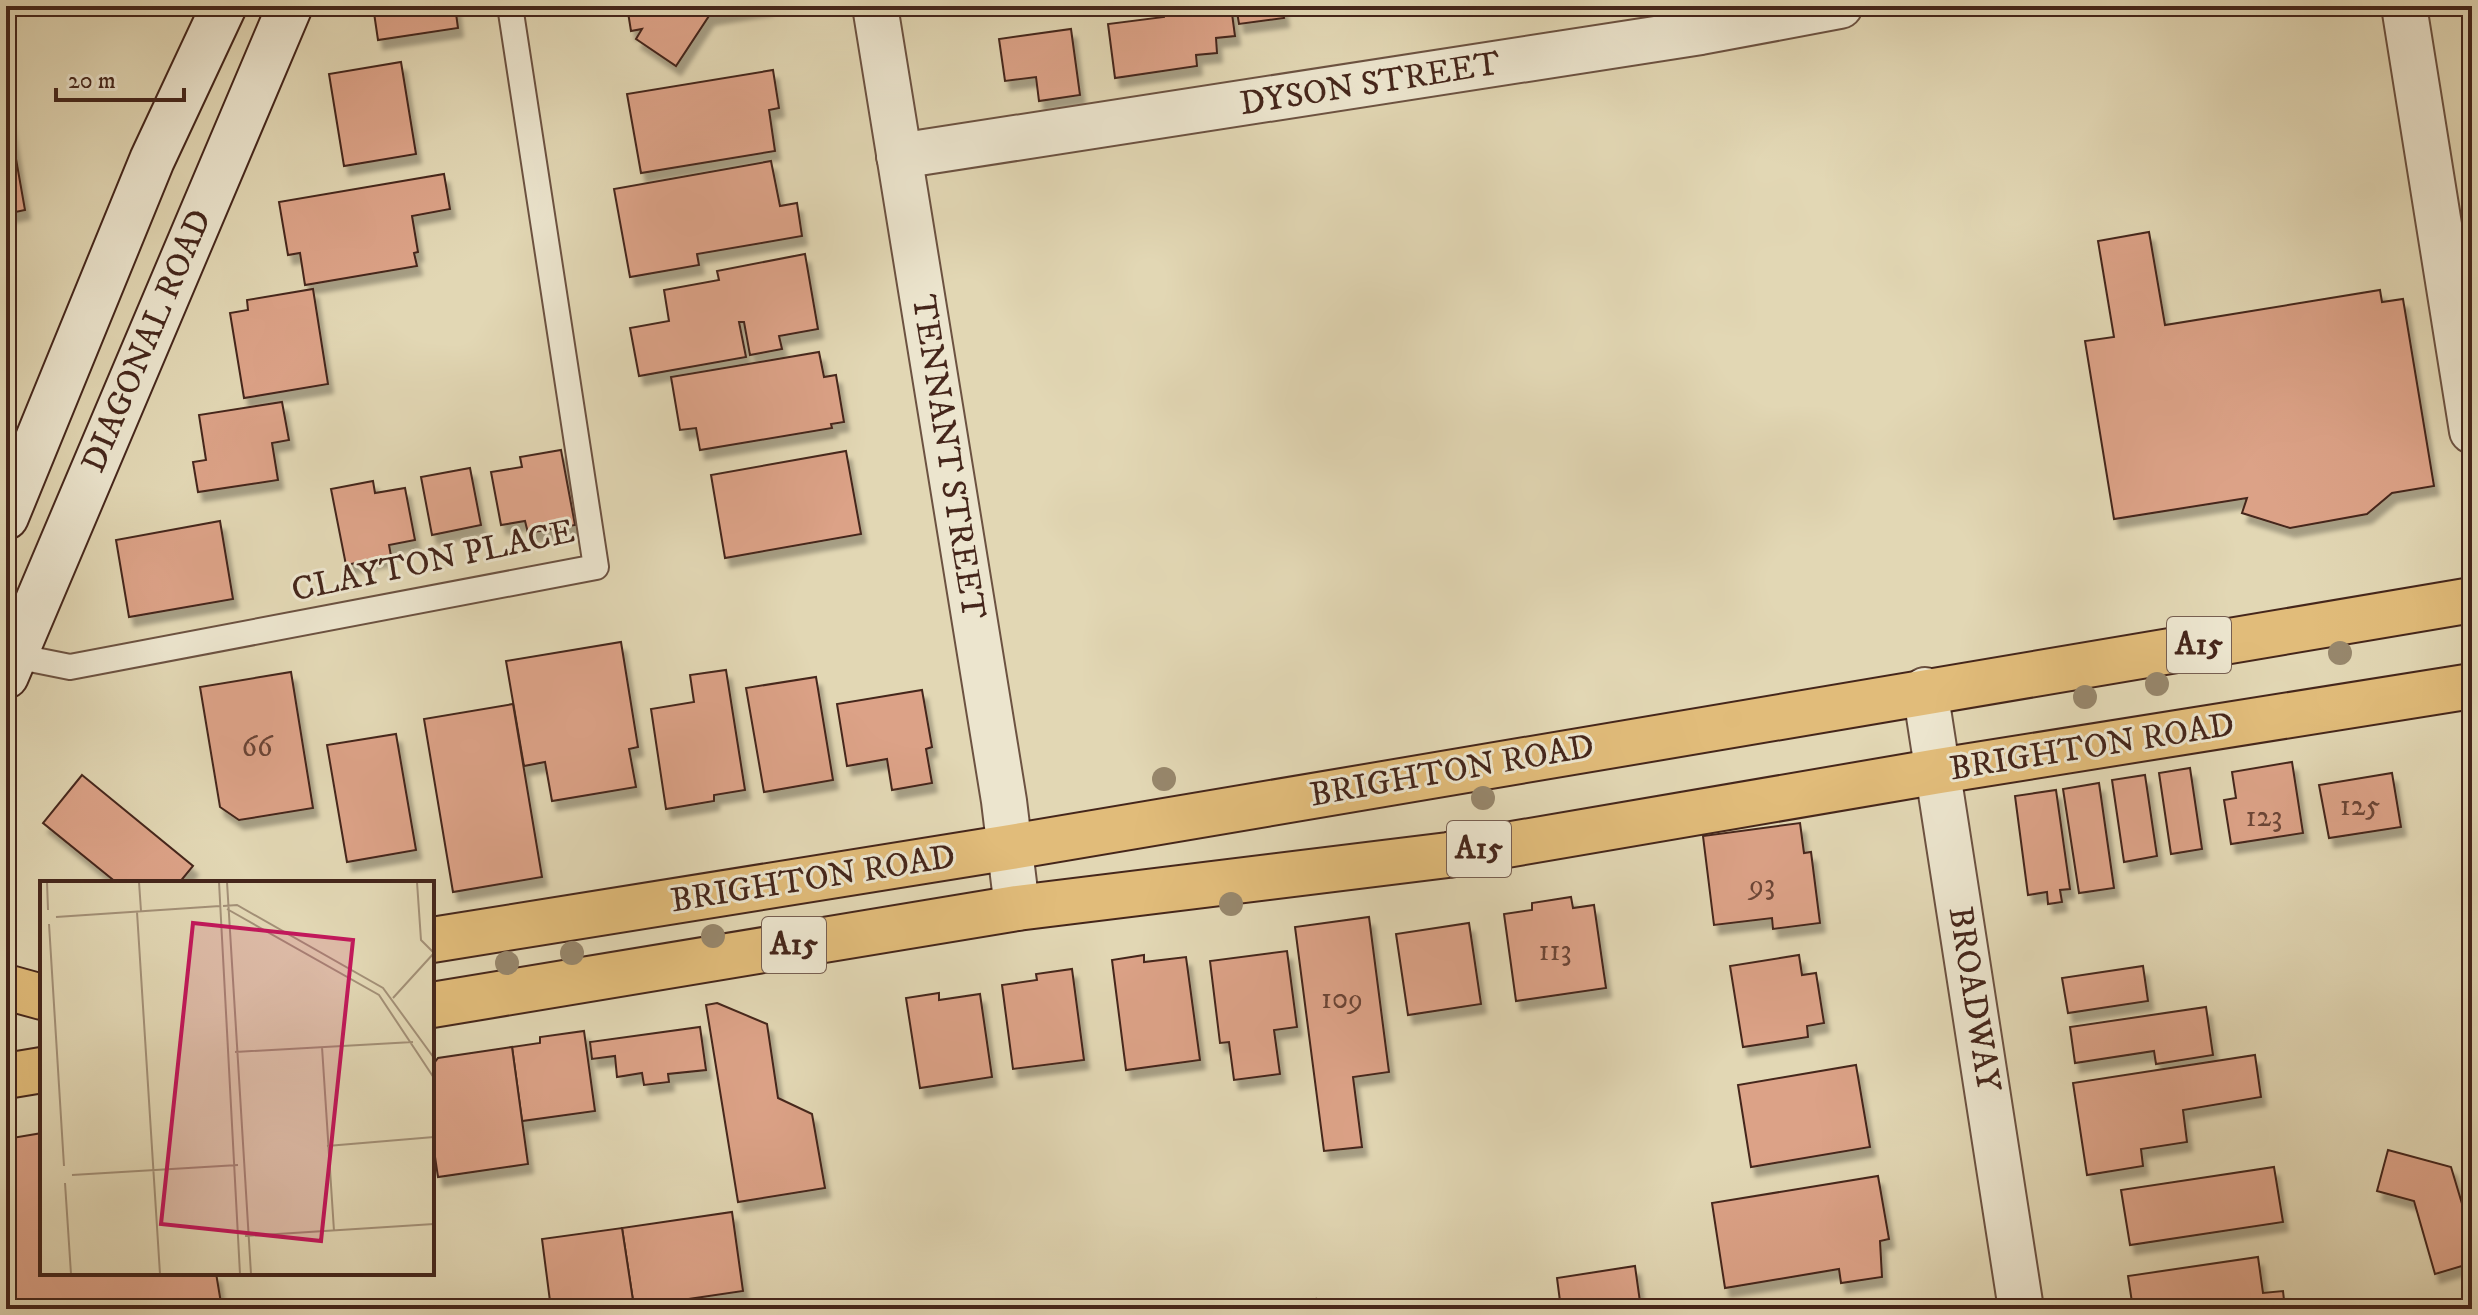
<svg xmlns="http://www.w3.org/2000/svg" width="2478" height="1315" font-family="'IM FELL DW Pica',serif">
	<defs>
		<filter id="shadow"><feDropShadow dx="5" dy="9" stdDeviation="2" flood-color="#0004"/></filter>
	</defs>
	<rect width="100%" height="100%" fill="#e2d7b4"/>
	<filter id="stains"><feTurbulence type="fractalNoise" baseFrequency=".0025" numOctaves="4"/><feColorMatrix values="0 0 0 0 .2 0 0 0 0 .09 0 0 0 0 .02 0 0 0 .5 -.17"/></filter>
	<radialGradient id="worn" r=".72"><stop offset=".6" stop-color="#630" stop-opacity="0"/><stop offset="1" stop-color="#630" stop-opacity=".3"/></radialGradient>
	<g fill="#dca287" stroke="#45261b" stroke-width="2" filter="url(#shadow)">
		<polygon points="373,6 455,6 458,28 378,40"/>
		<polygon points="627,6 769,6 709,16 676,66 636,39 642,29 631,31"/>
		<polygon points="1163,6 1231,6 1235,36 1216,38 1217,53 1196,55 1197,66 1115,78 1108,24 1164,17"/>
		<polygon points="1236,6 1282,6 1284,18 1239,24"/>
		<polygon points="1071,29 1080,95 1039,101 1036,77 1005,81 999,39"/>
		<polygon points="401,62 416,154 344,166 329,74"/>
		<polygon points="773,70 779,108 769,110 775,151 641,173 627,94"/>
		<polygon points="6,102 25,210 6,214"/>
		<polygon points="771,161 780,206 797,203 802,236 697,254 699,265 630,277 614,189"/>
		<polygon points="444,174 450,209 412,216 418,252 414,253 417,266 305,285 300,253 288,255 279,202"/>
		<polygon points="2149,232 2165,325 2380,290 2382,302 2403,299 2434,486 2392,493 2367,514 2290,528 2242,513 2247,498 2114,519 2085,341 2114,337 2098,241"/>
		<polygon points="805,254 818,329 779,336 782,349 750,355 744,322 739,322 746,357 639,376 630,328 669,321 664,290 719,280 717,271"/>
		<polygon points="313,289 328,384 244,398 230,313 248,310 247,300"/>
		<polygon points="819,352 824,377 836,375 844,422 831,424 832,428 700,450 696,428 680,430 671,377"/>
		<polygon points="282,402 289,440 272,443 278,480 198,492 193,462 206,460 199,415"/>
		<polygon points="561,450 575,525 528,533 525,521 501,525 491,472 522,467 520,457"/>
		<polygon points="846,451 861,534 725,558 711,475"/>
		<polygon points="470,468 481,525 432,535 421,477"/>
		<polygon points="373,481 375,493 405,488 415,540 389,545 391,556 346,565 331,489"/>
		<polygon points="220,521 233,599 129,617 116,540"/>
		<polygon points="621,642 638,747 629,749 636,787 552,801 545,762 524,766 506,661"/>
		<polygon points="726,670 745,790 714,795 714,801 666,809 651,709 694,702 690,675"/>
		<polygon points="291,672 313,808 239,820 220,807 200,687"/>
		<polygon points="816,677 833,780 764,792 746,688"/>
		<polygon points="922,690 932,747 926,749 932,783 892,790 887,759 847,766 837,704"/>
		<polygon points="513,704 542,877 453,892 424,719"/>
		<polygon points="396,734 416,850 347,862 327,745"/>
		<polygon points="2292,762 2303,833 2231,844 2224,800 2236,798 2232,772"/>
		<polygon points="2190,768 2202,849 2171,854 2159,773"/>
		<polygon points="2392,773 2401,827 2329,838 2319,785"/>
		<polygon points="82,775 193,866 179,883 117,883 43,823"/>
		<polygon points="2145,775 2157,856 2124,862 2112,780"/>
		<polygon points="2099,783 2114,888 2079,893 2063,789"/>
		<polygon points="2056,790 2070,889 2060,890 2062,902 2048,904 2047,892 2028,895 2015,796"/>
		<polygon points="1800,823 1804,853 1811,852 1820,923 1773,929 1772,918 1714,925 1703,836"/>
		<polygon points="1571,897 1573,908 1594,905 1606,988 1516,1001 1504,914 1532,910 1532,903"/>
		<polygon points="1369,917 1389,1072 1353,1077 1362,1147 1324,1151 1295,927"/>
		<polygon points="1469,923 1481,1004 1408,1015 1396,934"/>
		<polygon points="1287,951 1297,1027 1274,1030 1280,1074 1234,1080 1229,1042 1220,1043 1210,961"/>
		<polygon points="1144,955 1144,962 1186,957 1200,1060 1126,1070 1112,960"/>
		<polygon points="1799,955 1802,975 1816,973 1824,1023 1807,1026 1808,1037 1743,1047 1730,966"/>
		<polygon points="2143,966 2148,1001 2068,1013 2062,978"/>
		<polygon points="1072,969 1084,1060 1013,1069 1002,985 1037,980 1036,974"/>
		<polygon points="939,993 939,1000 980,994 992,1077 920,1088 906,998"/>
		<polygon points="717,1003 767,1024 778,1098 812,1114 825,1188 738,1202 706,1005"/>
		<polygon points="2206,1007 2213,1055 2156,1064 2154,1051 2075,1063 2070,1027"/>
		<polygon points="700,1027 706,1070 668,1074 669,1082 644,1085 642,1073 617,1077 615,1056 592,1059 590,1042"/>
		<polygon points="584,1031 595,1111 522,1121 512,1047 540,1043 540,1037"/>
		<polygon points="512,1047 528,1164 438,1177 432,1137 432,1066 438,1058"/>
		<polygon points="2255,1055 2261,1097 2183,1110 2187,1142 2141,1149 2143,1166 2087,1175 2073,1083"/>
		<polygon points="1856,1065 1870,1147 1751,1167 1738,1085"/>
		<polygon points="42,1133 42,1273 216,1273 222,1309 6,1309 6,1139"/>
		<polygon points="2388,1150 2451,1167 2472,1237 2472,1263 2435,1274 2414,1201 2377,1191"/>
		<polygon points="2274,1167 2283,1222 2130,1245 2121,1190"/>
		<polygon points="1878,1176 1889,1239 1880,1241 1882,1277 1841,1283 1839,1269 1725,1288 1712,1203"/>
		<polygon points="732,1212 743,1291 634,1307 622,1228"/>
		<polygon points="622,1228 634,1307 551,1309 542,1239"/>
		<polygon points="2258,1257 2263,1293 2283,1291 2285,1309 2133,1309 2128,1276"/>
		<polygon points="1635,1266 1641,1309 1561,1309 1557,1278"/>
		<polygon points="1316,1299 1317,1309 1265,1309 1264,1306"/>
		<polygon points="1869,1300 1871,1309 1807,1309"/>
	</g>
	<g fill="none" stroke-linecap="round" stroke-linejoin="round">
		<defs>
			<polyline id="service" points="15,656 70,667 596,567 510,6"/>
			<g id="minor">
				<polyline points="875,6 1004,801 1017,908"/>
				<polyline points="2404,6 2472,431"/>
				<polyline points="899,156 1701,32 1840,6"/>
				<polyline points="1925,690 2021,1309"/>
			</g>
			<g id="secondary">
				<polyline points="6,517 152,160 224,6"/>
				<polyline points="6,676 290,6"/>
			</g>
			<g id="primary">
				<polyline points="432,940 1011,847 2472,600"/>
				<polyline points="6,987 42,997"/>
				<polyline points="432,1005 1017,908 1448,855 1939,771 2472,686"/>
				<polyline points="6,1076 42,1070"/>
			</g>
		</defs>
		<use href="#service" stroke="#6c5241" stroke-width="28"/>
		<use href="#minor" stroke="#6c5241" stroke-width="48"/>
		<use href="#secondary" stroke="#45261b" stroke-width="48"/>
		<use href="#primary" stroke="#45261b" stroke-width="48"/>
		<use href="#service" stroke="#ece5ce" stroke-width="24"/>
		<use href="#minor" stroke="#ece5ce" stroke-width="44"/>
		<use href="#secondary" stroke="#ece5ce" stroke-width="44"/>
		<use href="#primary" stroke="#e1bc7a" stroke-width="44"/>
	</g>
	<g fill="#97876c">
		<circle cx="2340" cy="653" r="12"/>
		<circle cx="2157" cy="684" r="12"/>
		<circle cx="2085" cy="697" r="12"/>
		<circle cx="1164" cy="779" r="12"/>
		<circle cx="1483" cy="798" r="12"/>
		<circle cx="1231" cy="904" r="12"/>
		<circle cx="713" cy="936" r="12"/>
		<circle cx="572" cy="953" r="12"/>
		<circle cx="507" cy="963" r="12"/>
	</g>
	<g text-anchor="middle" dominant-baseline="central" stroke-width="6" stroke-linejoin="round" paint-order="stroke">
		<g font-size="30" fill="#6b4536">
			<text x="257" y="747">66</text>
			<text x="2360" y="806">125</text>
			<text x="2264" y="817">123</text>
			<text x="1762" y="885">93</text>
			<text x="1555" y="951">113</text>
			<text x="1342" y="999">109</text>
		</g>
		<g fill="#ece5ce" stroke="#775f51" stroke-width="2">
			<rect x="2167" y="617" width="64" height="56" rx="6"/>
			<rect x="1447" y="821" width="64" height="56" rx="6"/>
			<rect x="762" y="917" width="64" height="56" rx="6"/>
		</g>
		<g font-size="32" font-weight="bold" fill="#45261b">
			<text x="2199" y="645">A15</text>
			<text x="1479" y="849">A15</text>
			<text x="794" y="945">A15</text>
		</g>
		<g font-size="34" fill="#45261b" stroke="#ece5ce">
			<text transform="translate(1370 84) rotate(-9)">DYSON STREET</text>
			<text transform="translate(147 341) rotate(-67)">DIAGONAL ROAD</text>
			<text transform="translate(948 457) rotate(81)">TENNANT STREET</text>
			<text transform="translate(433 561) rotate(-12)">CLAYTON PLACE</text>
			<text transform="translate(2092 747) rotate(-9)">BRIGHTON ROAD</text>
			<text transform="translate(1452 771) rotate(-10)">BRIGHTON ROAD</text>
			<text transform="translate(813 879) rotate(-9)">BRIGHTON ROAD</text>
			<text transform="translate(1974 999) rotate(81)">BROADWAY</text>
		</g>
	</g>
	<g transform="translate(40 881)">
		<rect width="394" height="394" fill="#e2d7b4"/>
		<path fill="none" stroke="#a39077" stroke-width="2" d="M7,1L8,29M99,1L101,30M179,1L200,393M187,1L211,393M377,1L381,59L394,72M183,25L197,24L343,107L394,177M187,28L339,114L394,197M97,31L120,393M16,36L180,25M9,43L24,285M353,117L394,72M282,166L294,350M195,171L373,161M287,265L394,256M32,294L198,284M25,302L31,393M205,355L394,343"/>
		<path fill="#c2185b" fill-opacity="0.15" stroke="#c2185b" stroke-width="4" d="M153,42L313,59L281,360L121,343Z"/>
		<rect width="394" height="394" fill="none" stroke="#45261b" stroke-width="4"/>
	</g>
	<rect width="2478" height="1315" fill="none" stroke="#e2d7b4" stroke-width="32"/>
	<rect x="8" y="8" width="2462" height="1299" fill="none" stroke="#45261b" stroke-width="4"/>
	<rect x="16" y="16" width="2446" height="1283" fill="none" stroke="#45261b" stroke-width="2"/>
	<path d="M56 88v12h128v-12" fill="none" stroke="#45261b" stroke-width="4"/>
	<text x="68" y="88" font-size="24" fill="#45261b" stroke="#ece5ce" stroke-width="6" paint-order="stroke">20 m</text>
	<rect width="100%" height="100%" filter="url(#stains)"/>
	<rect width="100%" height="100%" fill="url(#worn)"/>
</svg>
